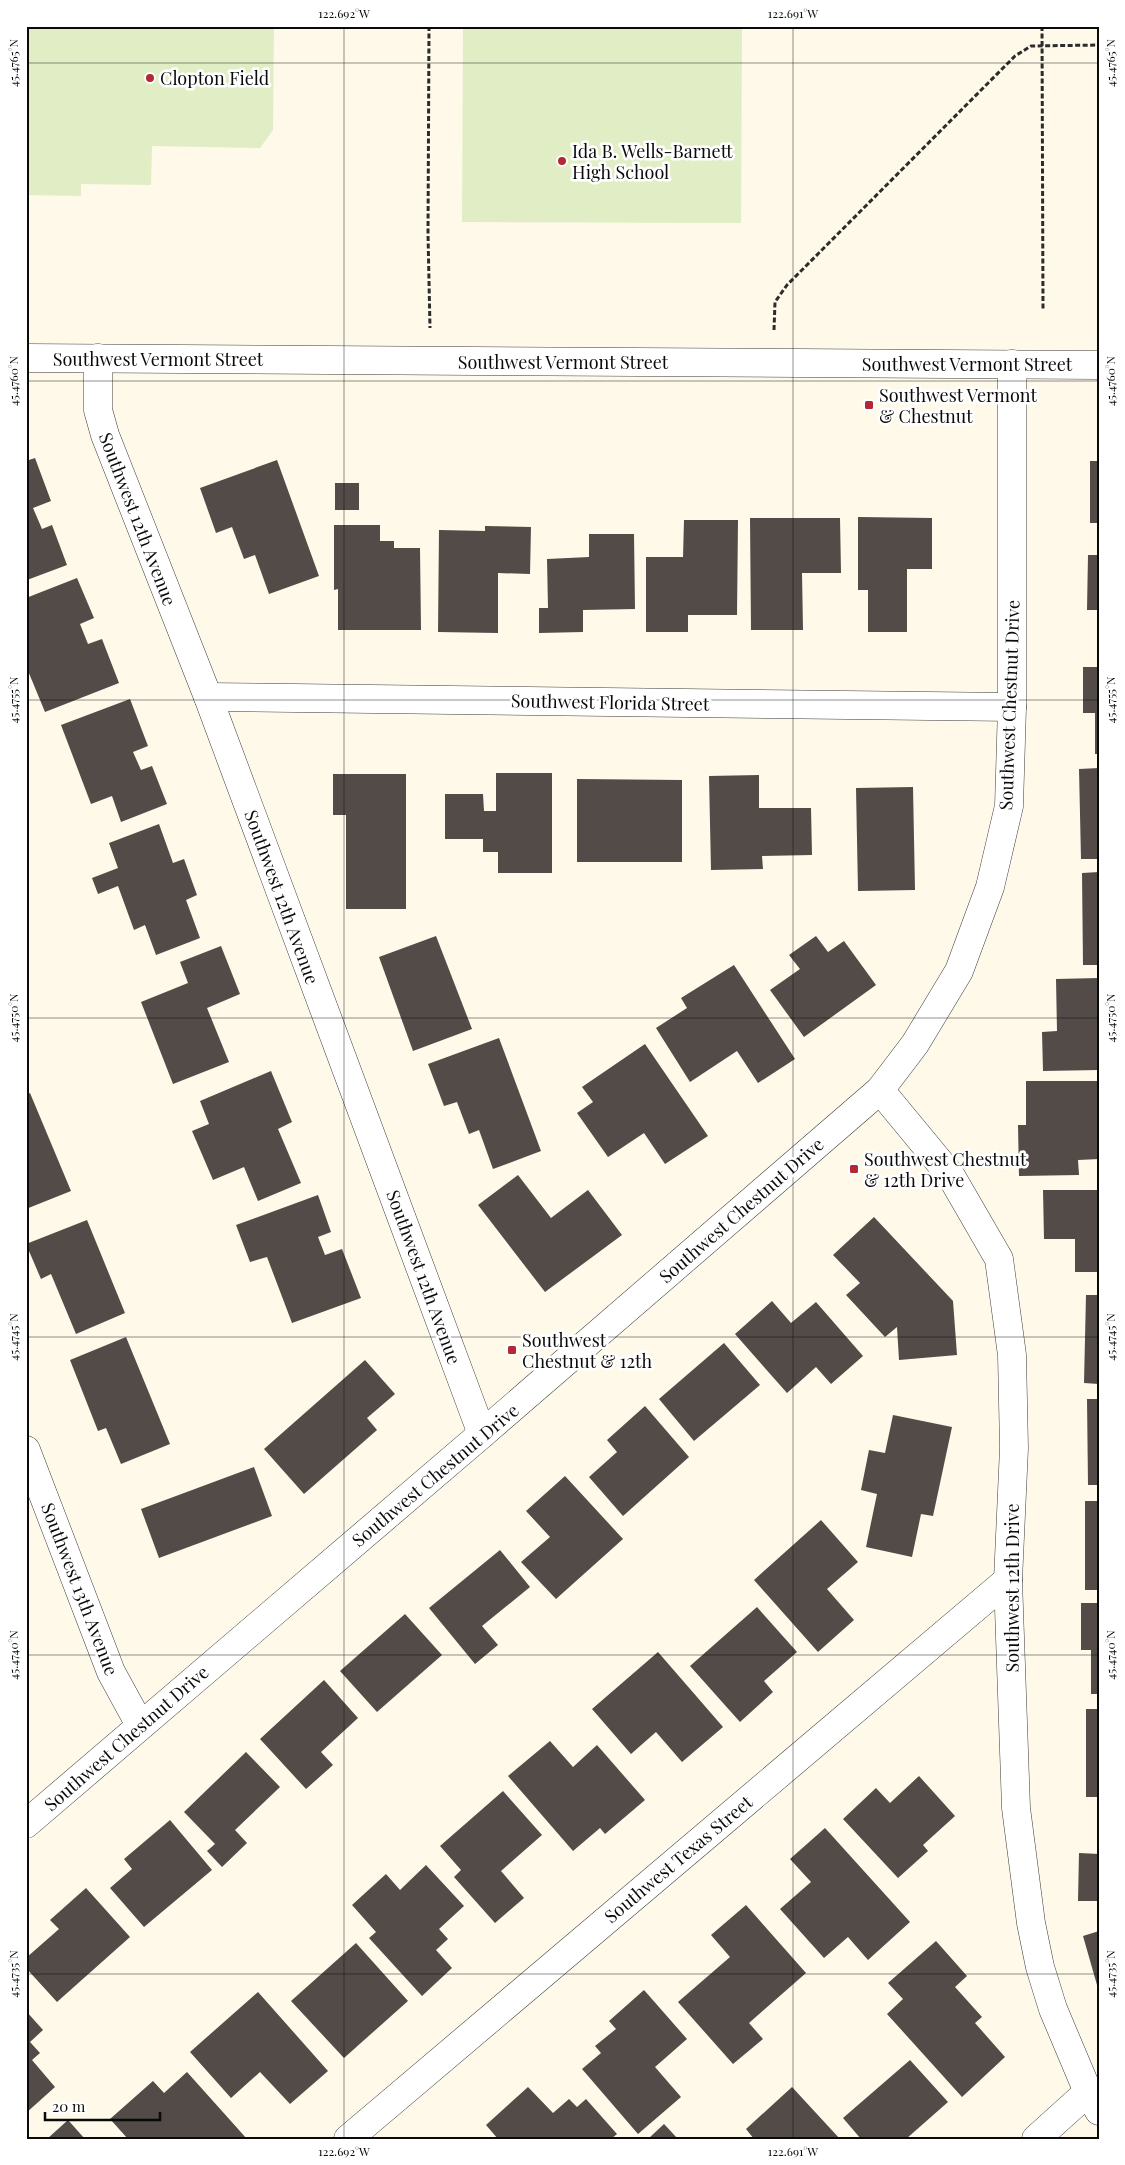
<svg xmlns="http://www.w3.org/2000/svg" width="1125" height="2165" font-family="'Playfair Display',serif">
	<rect width="100%" height="100%" fill="#fef9e8"/>
	<g fill="#e1eec5">
		<polygon points="26,26 274,26 273,130 260,148 152,146 151,185 81,184 81,196 26,195"/>
		<polygon points="463,26 742,26 741,223 462,222"/>
	</g>
	<g fill="#524b47">
		<polygon points="35,458 51,501 33,508 42,529 52,525 67,565 27,580 26,461"/>
		<polygon points="277,460 319,576 269,594 255,555 244,559 232,527 216,533 200,488"/>
		<rect x="1090" y="461" width="9" height="62"/>
		<rect x="335" y="483" width="24" height="27"/>
		<polygon points="858,517 932,518 932,569 907,569 907,632 868,632 868,590 858,590"/>
		<polygon points="750,518 840,518 841,573 802,573 803,630 751,630"/>
		<polygon points="684,520 738,520 737,615 688,615 688,632 646,632 646,557 683,557"/>
		<polygon points="334,525 380,525 380,541 394,541 394,548 420,548 421,630 338,630 338,589 334,590"/>
		<polygon points="485,526 531,527 530,574 498,573 498,633 438,632 439,530 485,531"/>
		<polygon points="589,534 634,534 635,609 583,610 583,632 539,633 539,608 548,608 547,559 589,557"/>
		<polygon points="1088,555 1099,555 1099,610 1087,610"/>
		<polygon points="77,578 94,618 80,624 88,644 102,639 119,683 45,712 26,666 26,598"/>
		<polygon points="1083,667 1099,667 1099,754 1095,754 1095,713 1083,713"/>
		<polygon points="130,699 148,746 133,752 141,770 152,766 167,804 121,822 112,796 91,804 61,725"/>
		<polygon points="1099,768 1099,859 1081,859 1079,769"/>
		<polygon points="496,773 552,773 552,873 498,873 498,852 483,852 483,839 445,839 445,794 483,794 484,811 496,811"/>
		<polygon points="333,774 406,774 406,909 346,909 346,815 333,815"/>
		<polygon points="759,775 759,808 811,808 812,855 762,856 763,869 711,870 709,776"/>
		<polygon points="577,779 682,780 682,862 577,862"/>
		<polygon points="913,787 915,890 858,891 856,788"/>
		<polygon points="159,824 173,863 184,859 197,895 186,900 200,938 156,955 145,925 134,930 118,886 98,894 92,878 118,868 109,843"/>
		<polygon points="1099,872 1099,965 1083,965 1082,873"/>
		<polygon points="436,936 472,1029 413,1051 379,957"/>
		<polygon points="816,936 828,952 844,941 876,985 804,1037 770,990 800,969 789,955"/>
		<polygon points="221,946 240,994 207,1008 229,1062 173,1084 141,1002 188,983 180,962"/>
		<polygon points="734,965 795,1059 758,1083 737,1051 690,1082 656,1028 687,1008 681,998"/>
		<polygon points="1099,978 1099,1070 1043,1071 1042,1032 1057,1031 1056,979"/>
		<polygon points="499,1038 541,1151 493,1169 479,1130 469,1134 457,1102 444,1106 428,1064"/>
		<polygon points="645,1044 708,1136 665,1164 644,1133 608,1157 577,1113 593,1102 582,1087"/>
		<polygon points="271,1071 292,1122 278,1129 301,1183 258,1201 244,1167 213,1180 192,1131 209,1124 200,1101"/>
		<polygon points="1026,1081 1099,1081 1099,1159 1078,1160 1079,1175 1019,1176 1018,1125 1026,1125"/>
		<polygon points="30,1093 71,1191 26,1209 26,1095"/>
		<polygon points="518,1175 551,1218 588,1190 622,1235 545,1292 478,1205"/>
		<polygon points="1043,1190 1099,1190 1099,1272 1075,1272 1075,1239 1044,1239"/>
		<polygon points="318,1195 331,1232 318,1237 325,1255 342,1249 361,1298 292,1323 267,1257 250,1262 236,1225"/>
		<polygon points="874,1217 953,1301 957,1355 899,1360 897,1327 885,1337 846,1295 860,1283 833,1255"/>
		<polygon points="87,1220 125,1313 76,1334 51,1274 41,1279 26,1244"/>
		<polygon points="1086,1295 1099,1295 1099,1384 1084,1383"/>
		<polygon points="772,1301 791,1323 816,1302 863,1356 831,1384 816,1367 787,1393 735,1334"/>
		<polygon points="126,1337 170,1444 121,1464 106,1428 98,1431 70,1360"/>
		<polygon points="724,1343 760,1385 694,1441 659,1399"/>
		<polygon points="365,1360 395,1394 367,1418 377,1430 304,1494 264,1449"/>
		<polygon points="1087,1399 1099,1399 1099,1485 1088,1485"/>
		<polygon points="645,1406 689,1457 623,1516 589,1477 617,1452 607,1440"/>
		<polygon points="893,1415 952,1427 933,1516 921,1514 912,1557 866,1547 877,1494 861,1490 869,1450 885,1453"/>
		<polygon points="254,1467 272,1516 159,1558 141,1509"/>
		<polygon points="565,1476 623,1539 556,1599 521,1562 550,1537 526,1511"/>
		<rect x="1085" y="1501" width="14" height="89"/>
		<polygon points="821,1520 858,1562 827,1589 854,1620 818,1652 754,1580"/>
		<polygon points="500,1550 530,1587 482,1626 498,1645 475,1664 429,1608"/>
		<polygon points="1081,1603 1099,1603 1099,1694 1091,1694 1091,1650 1081,1650"/>
		<polygon points="757,1607 797,1652 764,1681 773,1692 740,1722 690,1666"/>
		<polygon points="405,1614 442,1655 377,1712 340,1671"/>
		<polygon points="658,1652 723,1727 682,1762 656,1732 631,1754 592,1709"/>
		<polygon points="324,1680 358,1718 321,1752 333,1765 306,1789 260,1739"/>
		<rect x="1086" y="1709" width="13" height="88"/>
		<polygon points="550,1741 573,1767 597,1745 645,1800 605,1834 600,1828 573,1851 508,1776"/>
		<polygon points="246,1752 280,1787 235,1830 247,1843 222,1867 207,1851 215,1844 184,1812"/>
		<polygon points="919,1776 955,1816 923,1845 928,1851 898,1878 843,1819 876,1788 890,1803"/>
		<polygon points="503,1791 542,1835 501,1871 524,1898 495,1923 454,1877 461,1870 440,1846"/>
		<polygon points="170,1820 212,1870 144,1927 110,1888 132,1869 124,1859"/>
		<polygon points="825,1828 910,1922 868,1960 848,1937 824,1958 780,1909 811,1882 790,1859"/>
		<polygon points="1079,1853 1099,1854 1099,1901 1078,1901"/>
		<polygon points="426,1865 464,1906 439,1929 448,1939 436,1950 452,1968 422,1996 369,1938 376,1932 352,1905 386,1874 400,1890"/>
		<polygon points="86,1888 130,1937 57,2002 26,1968 26,1958 59,1929 50,1920"/>
		<polygon points="746,1905 806,1973 749,2023 763,2039 733,2064 678,2002 730,1957 711,1935"/>
		<polygon points="1099,1931 1099,1984 1097,1985 1083,1936"/>
		<polygon points="936,1941 967,1976 955,1987 982,2017 975,2023 1005,2057 962,2097 887,2014 903,1999 888,1983"/>
		<polygon points="356,1943 408,2001 344,2058 291,2001"/>
		<polygon points="644,1990 687,2039 655,2067 681,2097 638,2134 582,2069 601,2053 595,2046 616,2029 609,2021"/>
		<polygon points="258,1992 328,2071 290,2104 260,2072 231,2098 190,2052"/>
		<polygon points="26,2011 43,2030 30,2042 40,2053 32,2060 55,2087 26,2113"/>
		<polygon points="910,2060 948,2102 906,2139 861,2139 843,2118"/>
		<polygon points="187,2072 247,2139 128,2139 110,2119 153,2081 164,2093"/>
		<polygon points="528,2087 553,2113 569,2099 577,2107 586,2099 617,2134 611,2139 498,2139 486,2125"/>
		<polygon points="792,2087 840,2139 754,2139 746,2129"/>
		<polygon points="68,2120 85,2139 47,2139"/>
		<polygon points="664,2124 678,2139 648,2139"/>
	</g>
	<g fill="none" stroke-linecap="round" stroke-linejoin="round">
		<defs>
			<g id="minor">
				<polyline points="26,358 1099,365"/>
				<polyline points="98,358 98,410 105,435 208,697 482,1434"/>
				<polyline points="208,697 1012,707"/>
				<polyline points="880,1090 951,1176 999,1259 1012,1355 1014,1448 1008,1580 1016,1808 1031,1923 1040,1967 1053,2009 1088,2092 1099,2111"/>
				<polyline points="26,1450 111,1672 140,1725"/>
				<polyline points="26,1824 482,1434 880,1090 915,1044 959,971 990,887 1009,806 1012,707 1012,364"/>
				<polyline points="348,2139 1008,1580"/>
				<polyline points="1036,2139 1088,2092"/>
			</g>
		</defs>
		<use href="#minor" stroke="#3d3d3d" stroke-width="29"/>
		<g stroke="#2c2c2c" stroke-width="3" stroke-dasharray="5 2.5" stroke-linecap="butt">
			<polyline points="429,26 428,234 430,328"/>
			<polyline points="1042,26 1043,309"/>
			<polyline points="774,330 775,302 787,285 1015,56 1031,46 1099,45"/>
		</g>
		<use href="#minor" stroke="#fff" stroke-width="28"/>
	</g>
	<path fill="none" stroke="#0a0a0a" stroke-width="1" stroke-opacity="0.45" d="M344,26V2139M793,26V2139M26,63H1099M26,381H1099M26,700H1099M26,1018H1099M26,1337H1099M26,1655H1099M26,1974H1099"/>
	<g fill="#b42834" stroke="#fff" stroke-width="2">
		<circle cx="150" cy="78" r="5"/>
		<circle cx="562" cy="161" r="5"/>
		<rect x="864" y="400" width="10" height="10" rx="2.5"/>
		<rect x="849" y="1164" width="10" height="10" rx="2.5"/>
		<rect x="507" y="1345" width="10" height="10" rx="2.5"/>
	</g>
	<g text-anchor="middle" dominant-baseline="central" stroke-width="5" stroke-linejoin="round" paint-order="stroke">
		<g font-size="18" fill="#0a0a0a" stroke="#fff" text-anchor="start">
			<text x="160" y="78">Clopton Field</text>
			<text x="572" y="151">Ida B. Wells-Barnett<tspan x="572" dy="21">High School</tspan></text>
			<text x="879" y="395">Southwest Vermont<tspan x="879" dy="21">&amp; Chestnut</tspan></text>
			<text x="864" y="1159">Southwest Chestnut<tspan x="864" dy="21">&amp; 12th Drive</tspan></text>
			<text x="522" y="1340">Southwest<tspan x="522" dy="21">Chestnut &amp; 12th</tspan></text>
		</g>
		<g font-size="18" fill="#0a0a0a" stroke="#fff">
			<text x="158" y="359">Southwest Vermont Street</text>
			<text x="563" y="362">Southwest Vermont Street</text>
			<text x="967" y="364">Southwest Vermont Street</text>
			<text transform="translate(138 519) rotate(69)">Southwest 12th Avenue</text>
			<text transform="translate(610 702) rotate(1)">Southwest Florida Street</text>
			<text transform="translate(1009 705) rotate(-88)">Southwest Chestnut Drive</text>
			<text transform="translate(282 897) rotate(70)">Southwest 12th Avenue</text>
			<text transform="translate(741 1210) rotate(-41)">Southwest Chestnut Drive</text>
			<text transform="translate(424 1277) rotate(70)">Southwest 12th Avenue</text>
			<text transform="translate(435 1475) rotate(-40)">Southwest Chestnut Drive</text>
			<text transform="translate(1012 1588) rotate(-90)">Southwest 12th Drive</text>
			<text transform="translate(80 1589) rotate(69)">Southwest 13th Avenue</text>
			<text transform="translate(126 1738) rotate(-41)">Southwest Chestnut Drive</text>
			<text transform="translate(678 1859) rotate(-40)">Southwest Texas Street</text>
		</g>
	</g>
	<rect width="1125" height="2165" fill="none" stroke="#ffffff" stroke-width="55"/>
	<path d="M45 2112v8h115v-8" fill="none" stroke="#0a0a0a" stroke-width="2.5"/>
	<text x="52" y="2112" font-size="15" fill="#0a0a0a" stroke="#ffffff" stroke-width="4" paint-order="stroke">20 m</text>
	<rect x="28" y="28" width="1070" height="2110" fill="none" stroke="#0a0a0a" stroke-width="2"/>
	<g font-size="12" text-anchor="middle" fill="#0a0a0a">
		<text x="344" y="18">122.692°W</text>
		<text x="793" y="18">122.691°W</text>
		<text transform="translate(14 63) rotate(-90)" y="4">45.4765°N</text>
		<text transform="translate(1111 63) rotate(-90)" y="4">45.4765°N</text>
		<text transform="translate(14 381) rotate(-90)" y="4">45.4760°N</text>
		<text transform="translate(1111 381) rotate(-90)" y="4">45.4760°N</text>
		<text transform="translate(14 700) rotate(-90)" y="4">45.4755°N</text>
		<text transform="translate(1111 700) rotate(-90)" y="4">45.4755°N</text>
		<text transform="translate(14 1018) rotate(-90)" y="4">45.4750°N</text>
		<text transform="translate(1111 1018) rotate(-90)" y="4">45.4750°N</text>
		<text transform="translate(14 1337) rotate(-90)" y="4">45.4745°N</text>
		<text transform="translate(1111 1337) rotate(-90)" y="4">45.4745°N</text>
		<text transform="translate(14 1655) rotate(-90)" y="4">45.4740°N</text>
		<text transform="translate(1111 1655) rotate(-90)" y="4">45.4740°N</text>
		<text transform="translate(14 1974) rotate(-90)" y="4">45.4735°N</text>
		<text transform="translate(1111 1974) rotate(-90)" y="4">45.4735°N</text>
		<text x="344" y="2156">122.692°W</text>
		<text x="793" y="2156">122.691°W</text>
	</g>
</svg>
